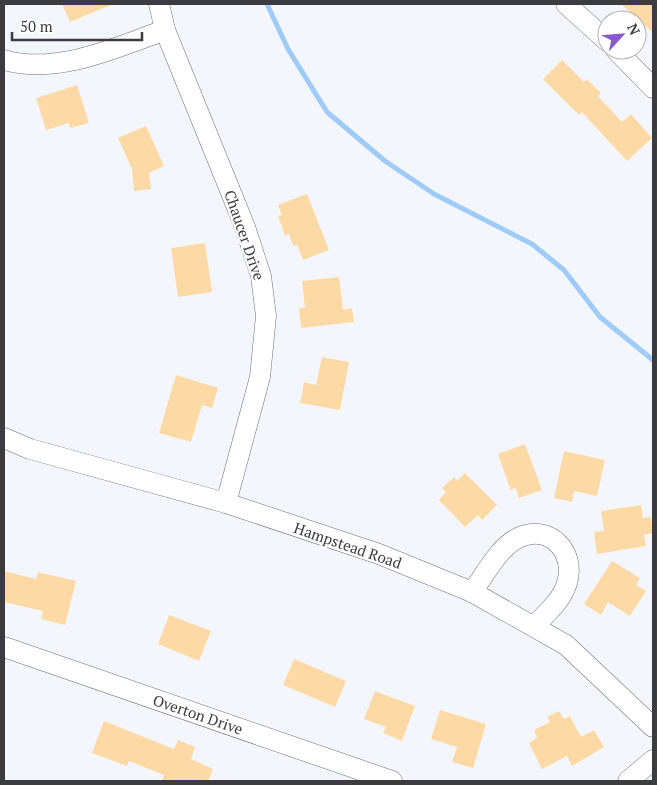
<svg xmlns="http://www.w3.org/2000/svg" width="657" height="785" font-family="'PT Serif',serif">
	<rect width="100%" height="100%" fill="#f4f6fe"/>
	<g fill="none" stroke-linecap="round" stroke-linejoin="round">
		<polyline stroke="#9ecbf7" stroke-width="5" points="267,4 288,49 327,112 385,161 434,194 532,244 564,270 600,317 653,360"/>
	</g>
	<g fill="#fddaa5">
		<polygon points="62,4 113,4 70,22"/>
		<polygon points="621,4 653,4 653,33"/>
		<polygon points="562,60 584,82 587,79 601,93 598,96 622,122 631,114 652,138 627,161 582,112 579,115 543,79"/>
		<polygon points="77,85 89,123 70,128 69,123 46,130 36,98"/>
		<polygon points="146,126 164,166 149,173 151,189 134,191 132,169 118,138"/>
		<polygon points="307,194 329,250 303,260 297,245 293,246 289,234 285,236 278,216 282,215 278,205"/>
		<polygon points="205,243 212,292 178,297 171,248"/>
		<polygon points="339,277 343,310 352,308 354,322 301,328 299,308 305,308 302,281"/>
		<polygon points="322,357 349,362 340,410 300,403 304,382 316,385"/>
		<polygon points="176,375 218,388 212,408 202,405 191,442 159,433"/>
		<polygon points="525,444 542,490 519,498 515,487 511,491 498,454"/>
		<polygon points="564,451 605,460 597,496 574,491 572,502 554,498"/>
		<polygon points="465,473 497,505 482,520 478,515 465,527 439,500 446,492 442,488 454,477 457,481"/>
		<polygon points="641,505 643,518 651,517 653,533 644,535 646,546 597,554 594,532 604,531 601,511"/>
		<polygon points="612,561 640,578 636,585 646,591 630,616 608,602 601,615 584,604"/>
		<polygon points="4,571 36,579 38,572 76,581 65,625 41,619 43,611 4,602"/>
		<polygon points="169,615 211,631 199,661 158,644"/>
		<polygon points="294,659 346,681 335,707 283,685"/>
		<polygon points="375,691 415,706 402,741 383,733 386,727 364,719"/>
		<polygon points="440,710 486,724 473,768 452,762 457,747 431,739"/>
		<polygon points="559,711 564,719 570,716 581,737 594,730 604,747 572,766 567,756 542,769 529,743 537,738 534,730 550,722 547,717"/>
		<polygon points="104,721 174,749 178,740 195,747 191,759 213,769 208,781 162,781 164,775 129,761 127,766 92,753"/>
	</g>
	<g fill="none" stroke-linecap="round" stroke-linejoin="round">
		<defs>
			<g id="minor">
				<polyline points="159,4 165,30 245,227 261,276 266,316 260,377 226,503"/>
				<polyline points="566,4 607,41"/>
				<polyline points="616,50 653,88"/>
				<path d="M4,60C57,75 115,48 165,30"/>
				<polyline points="4,438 30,449 226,503 379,554 472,592 566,645 653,727"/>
				<path d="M472,592C485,575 499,546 520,537C551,524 576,553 567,583C562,600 547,613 534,626"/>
				<polyline points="4,647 392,781"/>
				<polyline points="628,781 653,760"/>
			</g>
		</defs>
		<use href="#minor" stroke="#6e7079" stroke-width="21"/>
		<use href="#minor" stroke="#fff" stroke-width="20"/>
	</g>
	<g text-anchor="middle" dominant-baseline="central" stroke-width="4.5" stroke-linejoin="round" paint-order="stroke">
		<g font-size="15" fill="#3c3c40" stroke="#fff">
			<text transform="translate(245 235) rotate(71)">Chaucer Drive</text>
			<text transform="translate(348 545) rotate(19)">Hampstead Road</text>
			<text transform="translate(198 714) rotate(19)">Overton Drive</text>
		</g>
	</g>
	<rect width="657" height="785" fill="none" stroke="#3c3c40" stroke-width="10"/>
	<g transform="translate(622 35) rotate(64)"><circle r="24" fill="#ffffff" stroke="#b1b1b3"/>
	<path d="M0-4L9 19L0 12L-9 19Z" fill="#8a58d0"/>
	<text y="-8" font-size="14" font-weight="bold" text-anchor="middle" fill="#3c3c40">N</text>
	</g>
	<path d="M12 32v8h130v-8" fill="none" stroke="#3c3c40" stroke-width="2.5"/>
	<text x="20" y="32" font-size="15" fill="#3c3c40" stroke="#ffffff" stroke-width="4" paint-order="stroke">50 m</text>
</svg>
